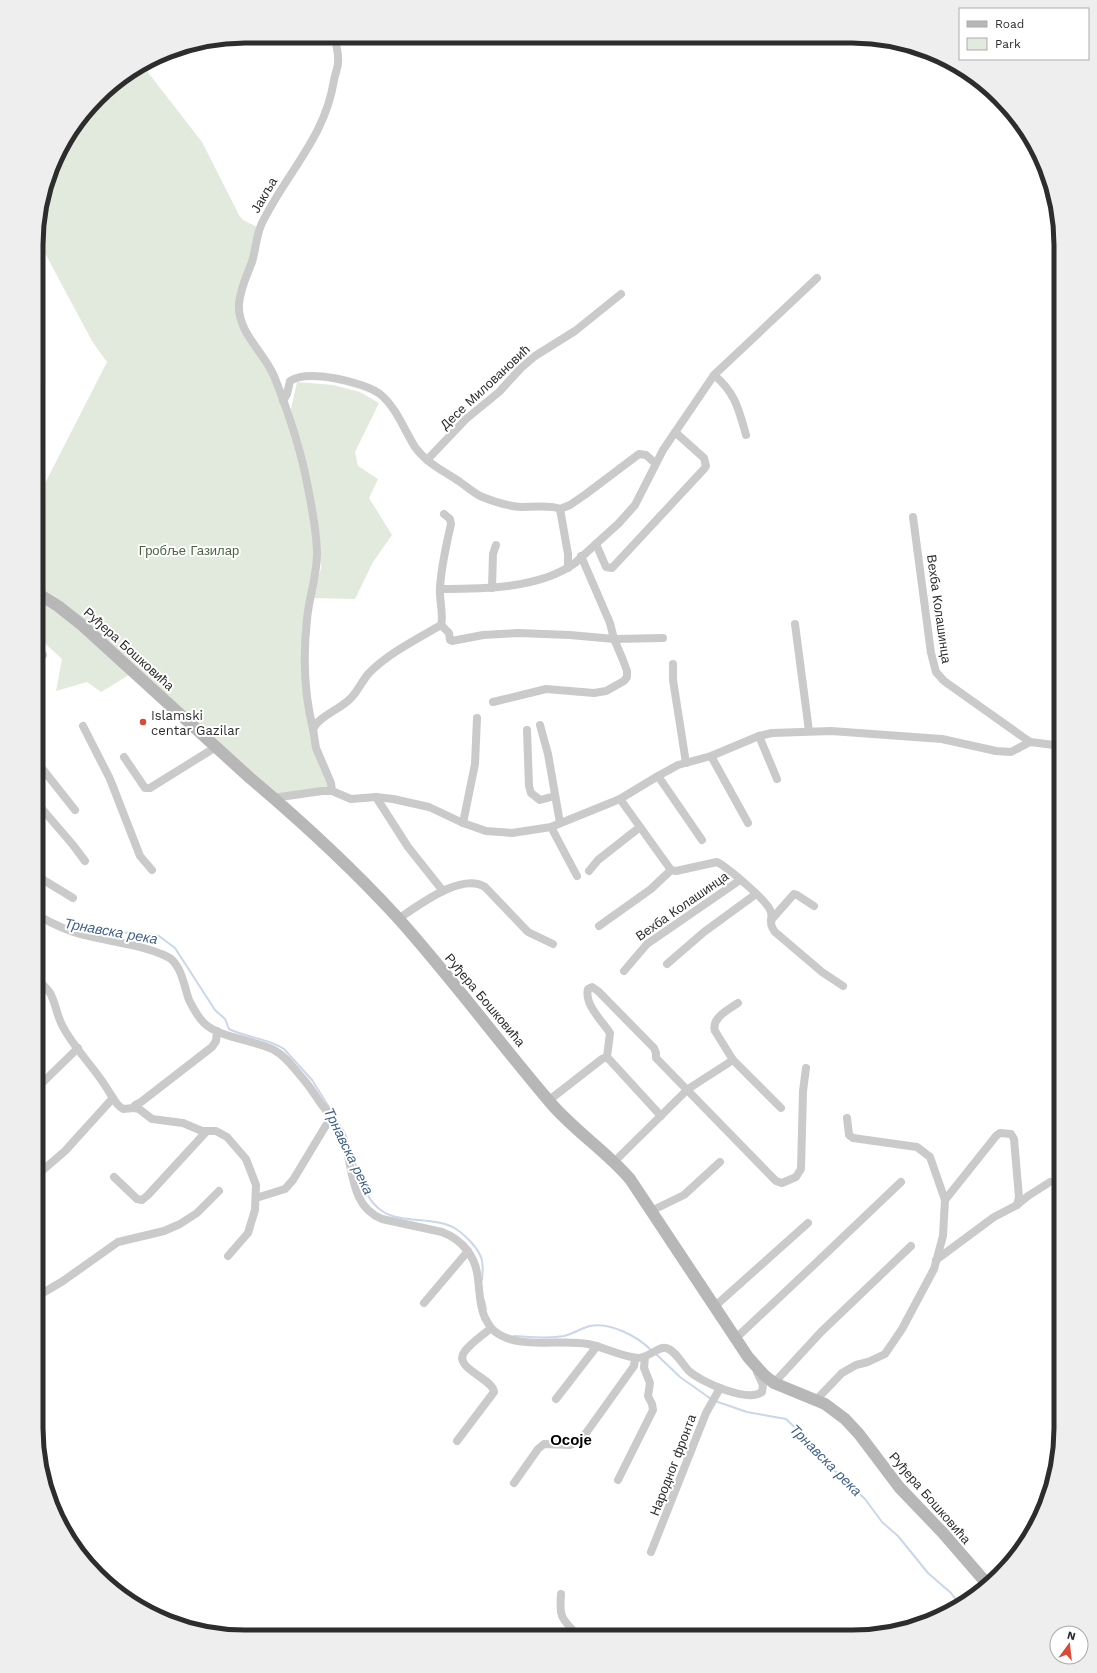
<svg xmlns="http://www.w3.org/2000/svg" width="1097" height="1673" font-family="'Work Sans',sans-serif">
	<rect width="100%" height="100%" fill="#fff"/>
	<polygon fill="#e1eadc" points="143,66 202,142 239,215 243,220 259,228 239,310 283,401 314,524 312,594 321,569 320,536 291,409 297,382 333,385 360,392 379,403 355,452 358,466 378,479 369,498 392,535 373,562 355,599 310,598 307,703 332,791 273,798 134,672 101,692 87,682 56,691 62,659 37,636 37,499 107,362 92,341 38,240 38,218 58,152 71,136 127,76"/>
	<polygon fill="#c9d7e9" points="117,82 81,122 107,88"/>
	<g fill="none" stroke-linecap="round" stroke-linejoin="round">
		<g stroke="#c9d7e9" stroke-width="2">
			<path d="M67,926L99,931L147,934L159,936L175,948L215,1010L225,1019L229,1029C247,1038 268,1038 284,1049L312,1080L332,1112"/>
			<path d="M349,1147C359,1168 361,1197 382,1211C401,1224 436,1216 456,1229C461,1232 466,1237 470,1241C483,1255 484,1262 482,1280"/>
			<polyline points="484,1300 486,1309"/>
			<path d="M514,1336C531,1337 548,1339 564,1336C573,1334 581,1328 590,1326C610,1322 637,1336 651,1350"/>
			<polyline points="656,1354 680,1377 711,1399"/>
			<polyline points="715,1401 747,1412 786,1419 805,1437 834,1470 865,1499 882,1522 898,1536 928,1573 951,1593 960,1605"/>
		</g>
		<g stroke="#cacaca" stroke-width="8">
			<path d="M714,375C735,392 739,410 746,435"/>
			<path d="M283,401L287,394L290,381C308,369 364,382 380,394C397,408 404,430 415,447C427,464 444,471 460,482C467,487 473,492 480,496C492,501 508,506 521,507C530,507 553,505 560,509L570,505L586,494L639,454L646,455L655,463"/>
			<polyline points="427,460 466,419 499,392 521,368 535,356 575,331 621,294"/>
			<polyline points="560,509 568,554 568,568"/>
			<polyline points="913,517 931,653 936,672 944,681 1030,742 1054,745 1061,749"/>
			<polyline points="596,544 606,567 612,568 704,469 706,466 704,458 675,432"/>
			<polyline points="492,588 493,554 496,545"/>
			<path d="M440,589C482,589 539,589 575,563L619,523L635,505L663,450L714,375L817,278"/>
			<polyline points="795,624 809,731"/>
			<polyline points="441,625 449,633 450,640 452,641 483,635 518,633 570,635 614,639 663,638"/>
			<polyline points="37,656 43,655"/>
			<polyline points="673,664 673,680 686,763"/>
			<polyline points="493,702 546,689 594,693 606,691 624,681 627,677 627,671 623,660 614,639 610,623 581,556"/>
			<polyline points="37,714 41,714"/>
			<polyline points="540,725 548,754 560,823"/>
			<polyline points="83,726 110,779 140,856 152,870"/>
			<path d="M313,729C304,693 303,655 307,619C309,597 317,576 317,554C317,532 312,509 308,488C301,450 288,411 274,376C264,352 237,332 239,304C240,289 247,275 252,262C256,249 256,235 262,223C287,172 325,138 334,80C335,74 338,68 338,62C339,54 336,44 334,36"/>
			<polyline points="527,730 529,786 531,793 540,800 555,796"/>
			<polyline points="759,736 777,779"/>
			<polyline points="711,756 748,823"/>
			<polyline points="124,757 145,788 150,788 216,747"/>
			<polyline points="37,762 75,810"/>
			<polyline points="658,776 702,840"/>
			<path d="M332,791L331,783L316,748L313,729C319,716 341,709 351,698C358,691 362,681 369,673C389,653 417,639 441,625C444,616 439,599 440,588C441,567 446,546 451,524L450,519L444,514"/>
			<polyline points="376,797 408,847 443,891"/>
			<polyline points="273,798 322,791 332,791 351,799 376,797 393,799 429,807 463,823 486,831 512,833 551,827 620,799 658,776 678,765 711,756 759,736 772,733 831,731 942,739 996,751 1011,752 1030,742"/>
			<path d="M620,799L671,870L676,871L717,862C728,868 768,901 771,912C773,921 768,923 775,932L822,972L843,986"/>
			<polyline points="37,803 73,845 85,861"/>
			<polyline points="463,823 475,764 477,718"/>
			<polyline points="551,827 577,876"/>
			<polyline points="589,871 598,860 640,827"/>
			<polyline points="37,876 73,898"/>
			<path d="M37,915C51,923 67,931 84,935C111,942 140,944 166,956C181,962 184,986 189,1000C193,1008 198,1017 204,1023C219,1038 255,1040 274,1050C287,1057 295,1070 304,1080C311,1088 316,1097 322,1105C329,1114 337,1124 342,1135C354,1163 348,1206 382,1219L442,1232C463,1240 476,1257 478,1279C480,1293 479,1305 485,1318C487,1321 489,1325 491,1328C514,1352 559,1338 588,1344C604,1347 622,1357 638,1358C648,1358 659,1346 666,1348C675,1350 683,1365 689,1371C701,1382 748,1403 762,1392L763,1385L757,1372"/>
			<path d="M398,919C418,906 461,872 485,887L528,932L553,944"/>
			<polyline points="771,920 794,894 797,895 814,906"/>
			<polyline points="599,926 651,889 671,870"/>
			<polyline points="667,964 704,932 756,894"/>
			<polyline points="624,971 647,944 740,880"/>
			<path d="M37,981C56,991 53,1007 62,1025C73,1047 93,1066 106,1087C111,1094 115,1105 123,1109L134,1108"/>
			<path d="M738,1003C728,1010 711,1018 715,1031L733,1060L781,1108"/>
			<path d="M607,1057L610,1033C602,1021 584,1004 588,989L592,987L598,991L654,1048L656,1053V1058L776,1181L782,1183L796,1177L801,1169L803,1091L806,1068"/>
			<polyline points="36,1089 78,1048"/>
			<polyline points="548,1101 602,1059 607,1057 661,1116"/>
			<polyline points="134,1108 139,1109 152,1119 183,1123 202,1131 216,1131 227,1137 246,1159 256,1185 255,1210 248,1233 228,1256"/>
			<polyline points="134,1108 135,1105 141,1102 212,1047 216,1041 217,1031"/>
			<polyline points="614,1162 688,1089 733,1060"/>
			<polyline points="36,1176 65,1151 113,1098"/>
			<polyline points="114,1177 137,1199 142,1200 148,1195 206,1132"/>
			<polyline points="256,1198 285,1189 293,1180 331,1117"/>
			<polyline points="945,1200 996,1136 1000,1133 1011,1134 1014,1139 1019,1197 1017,1205"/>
			<polyline points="651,1211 684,1195 720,1162"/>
			<polyline points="936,1260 994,1217 1017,1205 1028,1196 1050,1182"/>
			<polyline points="36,1297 63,1281 118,1242 164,1231 180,1224 197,1213 219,1191"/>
			<polyline points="424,1303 468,1251"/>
			<polyline points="714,1307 808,1223"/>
			<polyline points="735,1339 817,1262 901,1182"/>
			<polyline points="774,1383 821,1332 911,1246"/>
			<polyline points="556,1399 597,1346"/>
			<polyline points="816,1400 842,1373 856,1365 868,1362 885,1354 902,1329 934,1269 943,1236 945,1200 930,1157 917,1147 853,1138 849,1135 847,1118"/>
			<path d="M457,1441L494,1392C493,1378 451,1368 465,1351C472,1342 483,1335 491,1328"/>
			<polyline points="618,1480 653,1410 652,1404 648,1396 650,1383 644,1368 645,1357"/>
			<polyline points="514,1483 538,1449 544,1444 570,1445 581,1440 634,1366 635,1358"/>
			<polyline points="651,1552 706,1413 720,1388"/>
			<path d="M561,1594C559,1619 562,1618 578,1636"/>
		</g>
		<path stroke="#b7b7b7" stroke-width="12" d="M37,593L58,606L82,625L250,778C301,821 352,868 397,917C450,976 498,1041 549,1101C573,1130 605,1150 630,1179L748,1357L764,1375L774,1383L825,1404L845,1419L859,1434L899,1487L943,1533L988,1585"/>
	</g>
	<circle fill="#da4a39" stroke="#fff" stroke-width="1.5" cx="143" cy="722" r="4"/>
	<g text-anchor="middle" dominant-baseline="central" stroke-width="4" stroke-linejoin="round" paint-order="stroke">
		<g font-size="13" fill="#2d2d2d" stroke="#fff">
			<text transform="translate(264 195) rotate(-60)">Јакља</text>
			<text transform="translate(485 387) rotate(-43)">Десе Миловановић</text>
			<text transform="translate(939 609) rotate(82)">Вехба Колашинца</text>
			<text transform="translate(129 649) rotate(42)">Руђера Бошковића</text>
			<text transform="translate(682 906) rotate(-35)">Вехба Колашинца</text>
			<text transform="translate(485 1000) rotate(50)">Руђера Бошковића</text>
			<text transform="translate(673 1465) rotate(-69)">Народног фронта</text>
			<text transform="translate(930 1498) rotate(49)">Руђера Бошковића</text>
		</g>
		<g font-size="13" fill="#49663e" stroke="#fff">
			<text x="189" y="550">Гробље Газилар</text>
		</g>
		<g font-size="13" fill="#2d2d2d" stroke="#fff" text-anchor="start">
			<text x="151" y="715">Islamski<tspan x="151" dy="15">centar Gazilar</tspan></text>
		</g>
		<g font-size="14" font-style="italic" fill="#40608a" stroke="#fff">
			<text transform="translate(111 931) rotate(10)">Трнавска река</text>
			<text transform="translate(349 1151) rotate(64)">Трнавска река</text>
			<text transform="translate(826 1460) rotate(45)">Трнавска река</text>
		</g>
		<g font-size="15" font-weight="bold" fill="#000" stroke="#fff">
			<text x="571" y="1440">Осоје</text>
		</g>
	</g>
	<path d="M0 0H1097V1673H0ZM245 43H852A202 202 0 0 1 1054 245V1428A202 202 0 0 1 852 1630H245A202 202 0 0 1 43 1428V245A202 202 0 0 1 245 43Z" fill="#eee" fill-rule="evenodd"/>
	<path fill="none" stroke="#2d2d2d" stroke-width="5" d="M245 43H852A202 202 0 0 1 1054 245V1428A202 202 0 0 1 852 1630H245A202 202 0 0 1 43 1428V245A202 202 0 0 1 245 43Z"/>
	<rect x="959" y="8" width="130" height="52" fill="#ffffff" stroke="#ababab"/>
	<rect x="967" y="21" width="20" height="6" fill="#b7b7b7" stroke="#ababab"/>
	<text x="995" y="28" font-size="12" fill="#2d2d2d">Road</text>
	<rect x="967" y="38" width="20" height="12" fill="#e1eadc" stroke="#ababab"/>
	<text x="995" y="48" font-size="12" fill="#2d2d2d">Park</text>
	<g transform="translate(1069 1645) rotate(15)"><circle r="19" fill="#ffffff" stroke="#ababab"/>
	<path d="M0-3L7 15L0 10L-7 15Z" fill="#da4a39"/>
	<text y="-6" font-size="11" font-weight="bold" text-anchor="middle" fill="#2d2d2d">N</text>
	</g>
</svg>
